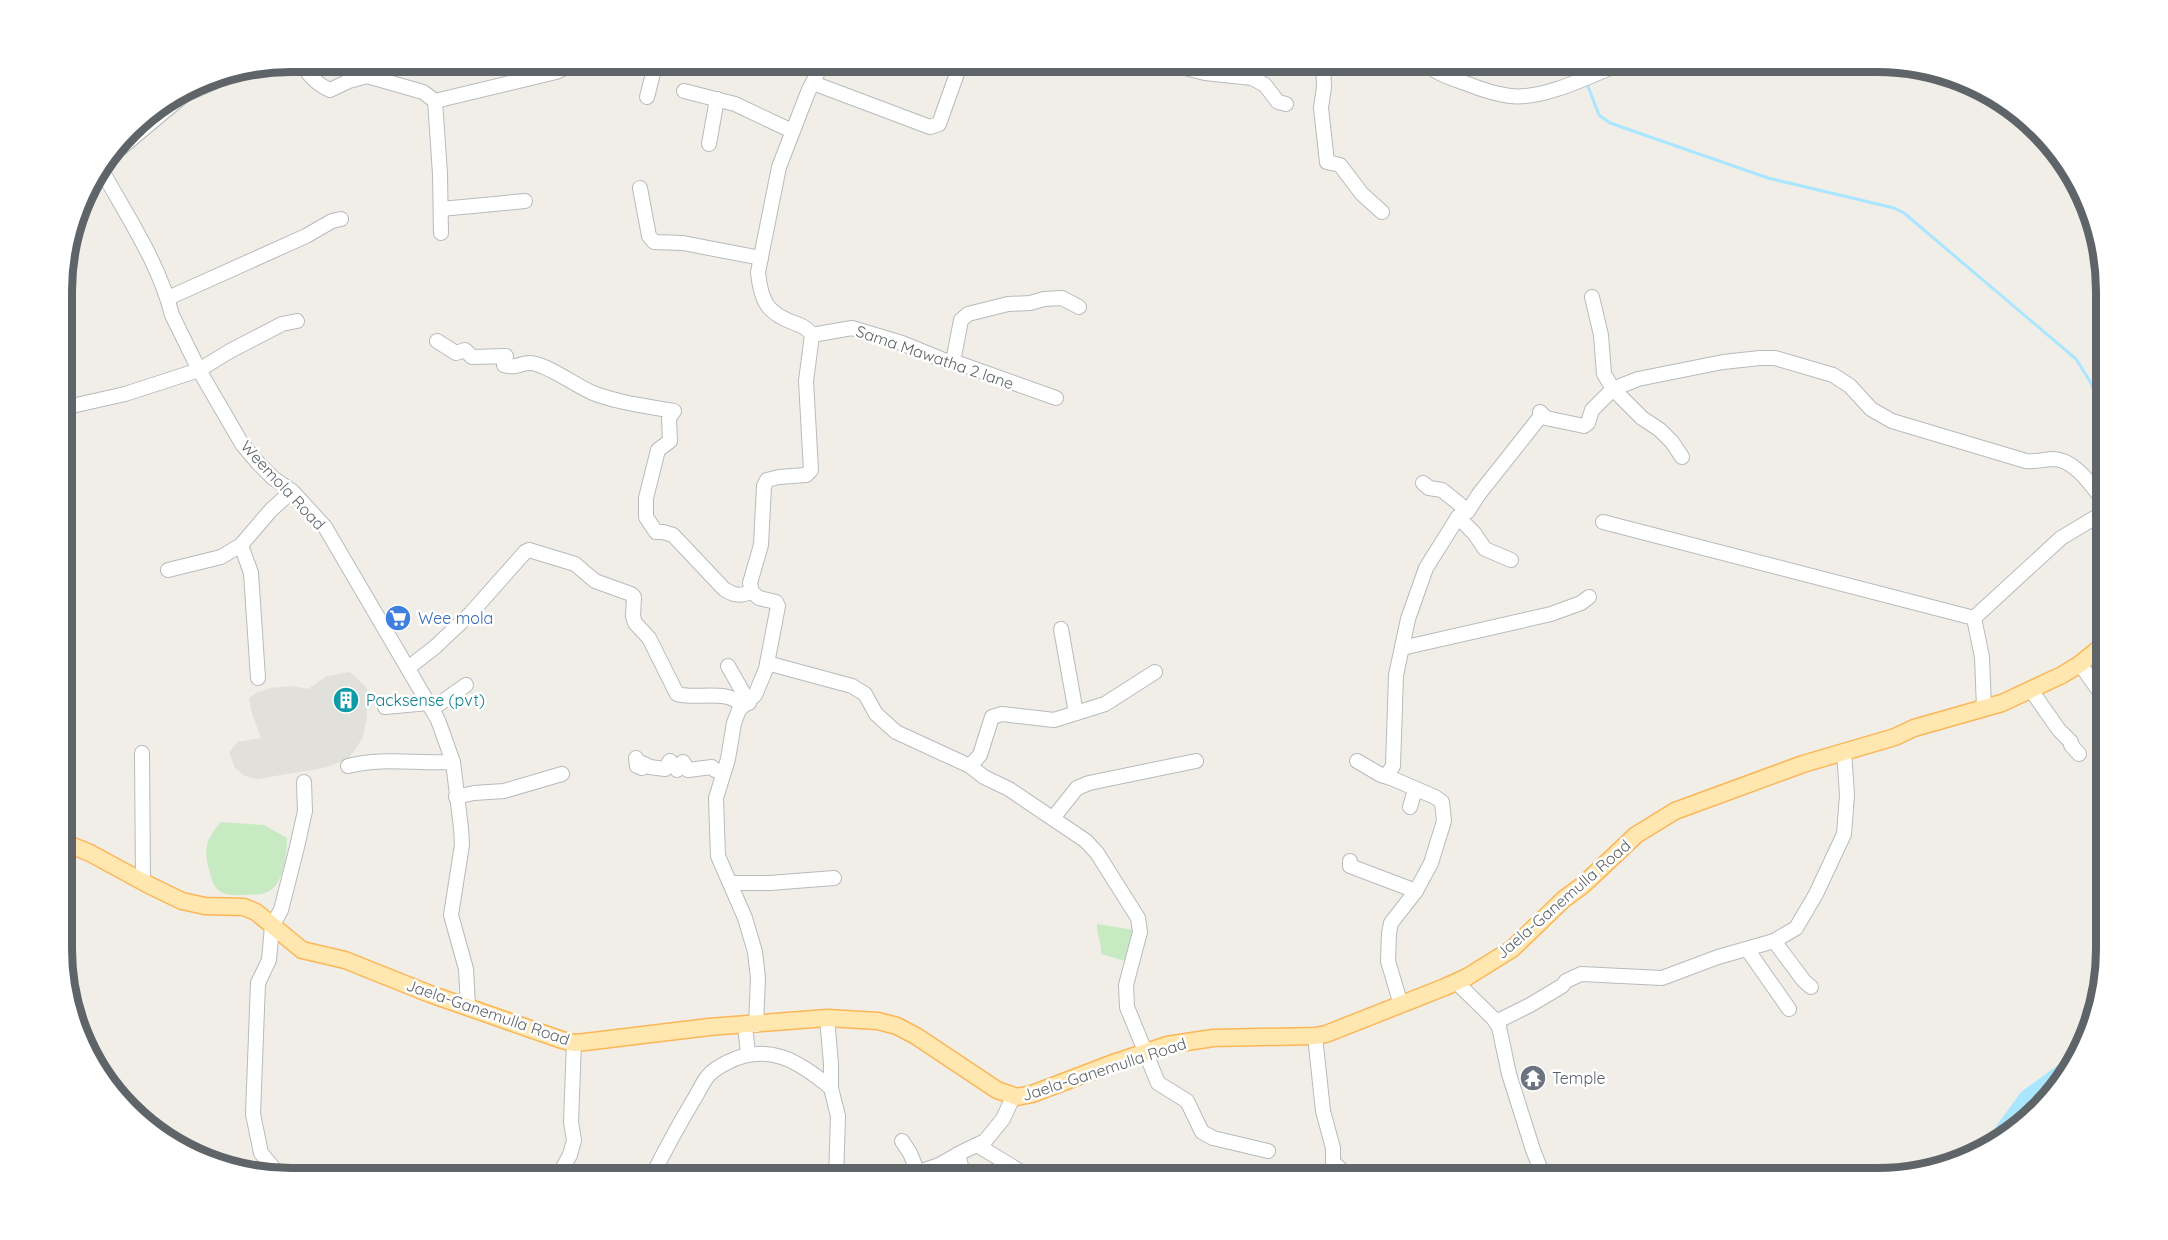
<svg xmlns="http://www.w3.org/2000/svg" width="2168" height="1240" font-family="Quicksand,sans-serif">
	<rect width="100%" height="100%" fill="#f1eee7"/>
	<polygon fill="#e2e0db" points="350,672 367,688 367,716 363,737 355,750 348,759 324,768 257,779 245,776 235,768 229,752 238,742 261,738 252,714 249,698 258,692 271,688 292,686 308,689 327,676"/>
	<g fill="#c8eac3">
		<path d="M221,822L264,825L287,838C287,852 284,881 271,890C265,895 252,895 244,895C237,895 227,896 221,892C214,888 212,881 210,873C203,850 205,840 221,822Z"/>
		<path d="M1097,924L1134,930L1129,958L1125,961L1101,954C1102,943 1096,934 1097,924Z"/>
	</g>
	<polygon fill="#aae6ff" points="2080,1049 2076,1063 2004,1140 1976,1154 2021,1092"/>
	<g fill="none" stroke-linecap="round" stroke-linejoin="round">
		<g stroke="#aae6ff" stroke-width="3">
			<polyline points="1584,62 1585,74"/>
			<polyline points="1587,84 1599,115 1610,123 1768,178 1894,208 1904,213 2076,359 2091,383 2099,402 2106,403"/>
		</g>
		<defs>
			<g id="minor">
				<path d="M303,62C306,74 318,85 330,90L349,81L367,76L423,92L435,101L440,174L441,233"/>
				<polyline points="1170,62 1181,67 1205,73 1252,78 1265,85 1278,102 1286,104"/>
				<polyline points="1323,62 1324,87 1321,108 1327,162 1340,165 1362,194 1382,212"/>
				<path d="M1425,62C1434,73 1451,78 1465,83C1480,89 1494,94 1510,96C1544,100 1592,75 1624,62"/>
				<polyline points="1252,78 1271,62"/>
				<polyline points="813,83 930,127 939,124 960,65 963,62"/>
				<polyline points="684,91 735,104 792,131"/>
				<polyline points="647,97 656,62"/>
				<polyline points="435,101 556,72 577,62"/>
				<polyline points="709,144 717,99"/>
				<polyline points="110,157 184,95 212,83"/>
				<path d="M101,169C127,216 159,263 172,315L199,370L242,444L258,463L273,478L292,491L325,527L438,720L453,762L461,828L462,845L451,915L466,969L468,1006"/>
				<polyline points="640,188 649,236 654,242 683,243 761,258"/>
				<polyline points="441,209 525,201"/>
				<polyline points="1592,297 1601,335 1604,374 1613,389 1642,418 1660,430 1672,442 1682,457"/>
				<polyline points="168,298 306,236 332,221 341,219"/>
				<polyline points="812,335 852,328 902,343 946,361 958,363 1056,398"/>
				<path d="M437,341L456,353L465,350L472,357L506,356L504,365C517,369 519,363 530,363C545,363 578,387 593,393C619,403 647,406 674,411L669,418L670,441L658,450L646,498V517L656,532H663L673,535L724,589C735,596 740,596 752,592"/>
				<polyline points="953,362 961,320 968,314 1008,304 1030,303 1044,299 1062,298 1079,307"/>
				<polyline points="63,408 125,394 199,370 230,351 282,324 297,321"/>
				<polyline points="1423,483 1429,488 1442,490 1468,511"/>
				<polyline points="1458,517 1474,533 1485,549 1511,560"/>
				<polyline points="1603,522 1974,618 1982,657 1984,708"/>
				<polyline points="241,545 251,573 258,678"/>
				<polyline points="168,570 221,557 241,545 271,510 292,491"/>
				<polyline points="1974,618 2061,538 2106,511"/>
				<polyline points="1061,629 1076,713"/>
				<polyline points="1402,648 1551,614 1581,603 1589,597"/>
				<polyline points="767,663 852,686 865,694 876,714 896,732 970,766 984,777 1009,789 1086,841 1097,853 1138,918 1140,932 1126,985 1127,1007 1158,1083 1187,1101 1202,1132 1213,1138 1268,1151"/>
				<polyline points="2080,664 2106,701"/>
				<polyline points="728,666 749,703"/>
				<path d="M408,668L435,647L471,613L525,552L529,550L575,564L595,581L631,594L634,597L633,616L635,623L649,638L677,694C697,700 728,688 742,706"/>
				<polyline points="2031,690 2059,730 2071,742 2071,745 2079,754"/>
				<polyline points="385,707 429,703"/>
				<polyline points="432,709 466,685"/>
				<polyline points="142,753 143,882"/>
				<polyline points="636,758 637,766 642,768 642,763 650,767 665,769 670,761 677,770 683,762 688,770 712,767 715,770 723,773"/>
				<polyline points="1357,761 1381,775 1391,778"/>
				<path d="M348,766C382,757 418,764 453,762"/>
				<polyline points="970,766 980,755 992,717 1002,714 1054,720 1105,704 1155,672"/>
				<polyline points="456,797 474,793 504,791 562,774"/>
				<polyline points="1410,807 1415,790"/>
				<polyline points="1053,818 1077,788 1089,783 1196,761"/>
				<polyline points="1350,861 1350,866 1416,891"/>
				<polyline points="730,883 770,883 834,878"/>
				<polyline points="1774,941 1804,981 1811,987"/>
				<polyline points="1747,949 1789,1009"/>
				<polyline points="1456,982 1493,1018 1499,1027 1509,1074 1533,1150 1544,1178"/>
				<path d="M1401,1005L1388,961L1389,933L1391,923L1416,891L1431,863L1444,821L1442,802L1435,797L1391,778L1388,773L1393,766L1396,675L1408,619L1426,568L1458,517L1468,511L1479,494L1540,417V412L1546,418L1584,426L1588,423L1592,410L1613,389L1638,379L1723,362L1760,358H1775L1833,375L1850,386L1871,409L1892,421L2026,461C2036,462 2045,459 2054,459C2076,460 2093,488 2106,504"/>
				<polyline points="827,1018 831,1064 831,1088 838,1116 836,1178"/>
				<polyline points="1496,1022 1530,1005 1562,986 1566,981 1581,974 1662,978 1718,957 1774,941 1796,928 1816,894 1844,834 1847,795 1844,751"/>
				<path d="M756,1025L758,978L755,952L745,918L718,856L716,798L728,759L734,723L739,710L755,695L766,669L778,606L776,602L759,598L752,592L750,583L761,545L764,486L767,480L779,477L806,475L811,470L806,381L812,335C808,329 803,326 797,324C768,314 761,303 758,272L779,167L808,92L823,62"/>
				<polyline points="745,1026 748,1053"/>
				<polyline points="1315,1036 1323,1111 1333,1148 1333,1162 1350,1178"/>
				<polyline points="902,1141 910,1153 918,1173"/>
				<polyline points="977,1145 1031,1178"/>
				<polyline points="958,1154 964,1178"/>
				<polyline points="281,1177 261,1153 253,1114 258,983 269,960 272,926 281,910 297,847 305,811 304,782"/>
				<polyline points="557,1178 570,1155 574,1140 571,1122 574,1043"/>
				<path d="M651,1178C664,1152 678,1126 693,1101C698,1093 702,1084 707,1077C712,1071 720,1066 726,1063C767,1041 799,1061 831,1088"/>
				<polyline points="901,1178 939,1165 964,1151 985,1141 1003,1119 1013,1097"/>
			</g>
			<polyline id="major" points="63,842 90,853 147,884 182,901 205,906 244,907 256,912 302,950 345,960 430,994 562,1040 574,1043 585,1042 709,1027 827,1018 878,1021 897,1026 916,1036 997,1090 1017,1097 1032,1094 1116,1062 1167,1045 1213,1038 1315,1036 1326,1034 1445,987 1467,977 1512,949 1564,899 1583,885 1636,835 1675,811 1803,764 1895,737 1914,728 2002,703 2062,675 2080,664 2106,643"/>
		</defs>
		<use href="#minor" stroke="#b7bbbe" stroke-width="16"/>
		<use href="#major" stroke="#fbb657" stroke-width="19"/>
		<use href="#minor" stroke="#fff" stroke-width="14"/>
		<use href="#major" stroke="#ffe7af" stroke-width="16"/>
	</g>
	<defs>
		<symbol id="supermarket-disc" viewBox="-11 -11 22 22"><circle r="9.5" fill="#3f7fe0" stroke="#fff"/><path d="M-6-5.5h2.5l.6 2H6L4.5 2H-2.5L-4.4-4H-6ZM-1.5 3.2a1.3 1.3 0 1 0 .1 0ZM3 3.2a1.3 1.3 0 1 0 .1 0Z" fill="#fff"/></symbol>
		<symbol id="building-disc" viewBox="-11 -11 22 22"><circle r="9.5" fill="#0f9aa8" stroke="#fff"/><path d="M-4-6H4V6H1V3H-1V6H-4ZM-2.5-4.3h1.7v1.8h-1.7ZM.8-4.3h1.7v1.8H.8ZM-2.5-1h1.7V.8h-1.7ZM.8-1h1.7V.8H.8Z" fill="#fff"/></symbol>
		<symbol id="temple-disc" viewBox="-11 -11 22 22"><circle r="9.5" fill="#6b7280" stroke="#fff"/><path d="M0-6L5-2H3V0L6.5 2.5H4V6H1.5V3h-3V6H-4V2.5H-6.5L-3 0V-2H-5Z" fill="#fff"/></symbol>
	</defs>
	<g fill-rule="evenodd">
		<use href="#supermarket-disc" x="383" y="603" width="30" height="30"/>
		<use href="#building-disc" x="331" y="685" width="30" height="30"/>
		<use href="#temple-disc" x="1518" y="1063" width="30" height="30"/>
	</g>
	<g text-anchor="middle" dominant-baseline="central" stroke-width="5" stroke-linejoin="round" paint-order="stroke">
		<g font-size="16" fill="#5e6468" stroke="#fff">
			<text transform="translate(935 357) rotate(19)">Sama Mawatha 2 lane</text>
			<text transform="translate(283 485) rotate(47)">Weemola Road</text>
			<text transform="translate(1563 899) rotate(-41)">Jaela-Ganemulla Road</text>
			<text transform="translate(488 1012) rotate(19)">Jaela-Ganemulla Road</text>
			<text transform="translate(1104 1069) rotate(-18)">Jaela-Ganemulla Road</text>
		</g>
		<g font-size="16" fill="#366cbe" stroke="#fff" text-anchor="start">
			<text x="418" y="618">Wee mola</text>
		</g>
		<g font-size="16" fill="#0d838f" stroke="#fff" text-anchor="start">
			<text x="366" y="700">Packsense (pvt)</text>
		</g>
		<g font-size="16" fill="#5b616d" stroke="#fff" text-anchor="start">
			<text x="1552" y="1078">Temple</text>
		</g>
	</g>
	<path d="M0 0H2168V1240H0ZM291 72H1877A219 219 0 0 1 2096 291V949A219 219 0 0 1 1877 1168H291A219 219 0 0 1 72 949V291A219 219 0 0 1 291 72Z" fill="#fff" fill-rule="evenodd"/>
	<path fill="none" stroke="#5e6468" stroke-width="8" d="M291 72H1877A219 219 0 0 1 2096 291V949A219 219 0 0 1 1877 1168H291A219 219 0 0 1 72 949V291A219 219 0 0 1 291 72Z"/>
</svg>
